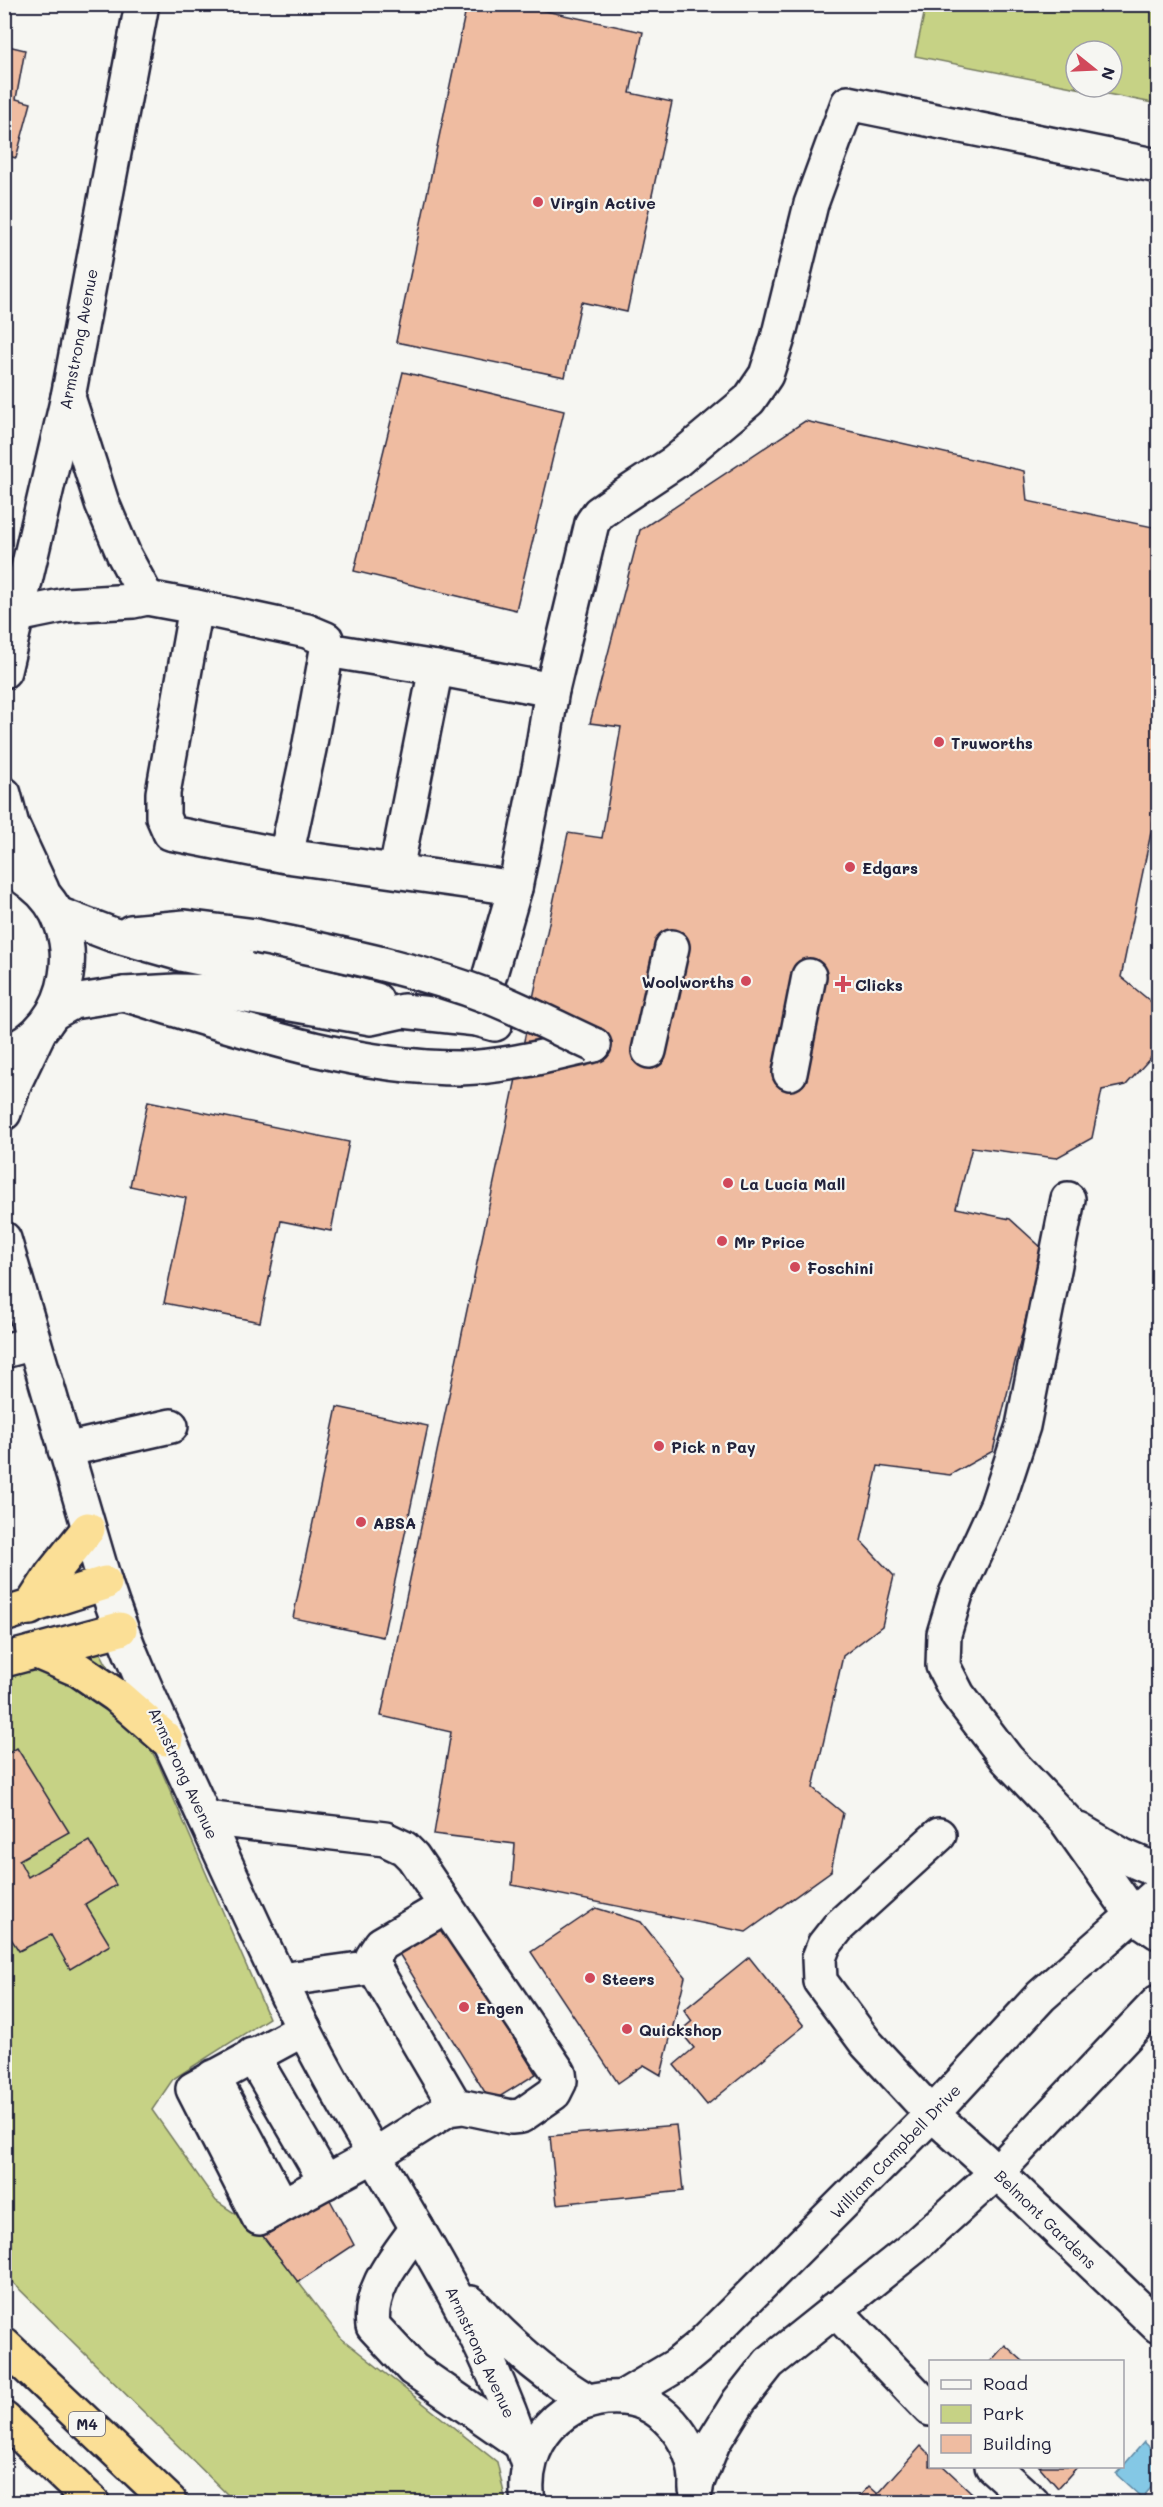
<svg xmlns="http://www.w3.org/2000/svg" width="1163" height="2507" font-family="Mali,sans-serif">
	<rect width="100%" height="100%" fill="#f6f6f2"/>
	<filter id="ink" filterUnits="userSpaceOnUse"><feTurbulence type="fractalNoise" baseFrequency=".0167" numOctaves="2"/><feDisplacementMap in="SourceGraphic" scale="12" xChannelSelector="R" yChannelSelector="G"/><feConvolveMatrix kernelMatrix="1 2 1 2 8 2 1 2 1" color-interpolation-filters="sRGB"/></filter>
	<g filter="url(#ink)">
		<g fill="#c6d285" stroke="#747a60" stroke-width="1.5" fill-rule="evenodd">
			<path d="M926,5H1158V104L915,56ZM1076,51H1112V87H1076Z"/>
			<polygon points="98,1648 159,1765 269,2018 173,2079 152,2110 216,2201 257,2228 341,2338 497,2462 506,2502 235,2502 5,2275 4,1672"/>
		</g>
		<polygon fill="#84c8e5" stroke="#5d86a1" stroke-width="1.5" points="1144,2442 1158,2455 1158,2480 1142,2498 1116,2474"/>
		<g fill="#efbca1" stroke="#22223b" stroke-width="1.5">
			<polygon points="467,4 513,4 643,32 630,93 672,102 627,312 581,302 565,377 396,342"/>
			<polygon points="4,45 25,50 16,99 31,103 16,158 4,155"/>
			<polygon points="403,372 564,411 516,610 354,571"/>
			<polygon points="805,421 1024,471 1027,501 1158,528 1158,799 1121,977 1155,1005 1155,1053 1126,1085 1102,1090 1092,1138 1056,1158 972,1147 956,1208 1010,1219 1043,1249 993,1451 950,1475 878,1466 861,1541 894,1576 882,1626 843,1656 813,1788 843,1813 831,1871 746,1932 512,1885 515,1844 434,1834 451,1732 381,1716 568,833 602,838 621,727 590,723 640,530"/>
			<polygon points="148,1101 349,1142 331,1231 281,1221 260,1322 164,1303 186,1198 130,1186"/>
			<polygon points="337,1407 428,1426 383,1637 293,1618"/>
			<polygon points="17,1748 69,1832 19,1860 28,1877 89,1841 116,1885 85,1904 110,1945 70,1969 51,1935 19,1951 10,1937 4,1940 4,1756"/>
			<polygon points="596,1908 641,1922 685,1977 661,2075 644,2065 618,2083 531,1952"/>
			<polygon points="442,1924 536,2074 491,2102 398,1952"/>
			<polygon points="749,1957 804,2026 707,2105 674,2065 694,2048 680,2031 692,2021 684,2010"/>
			<polygon points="676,2125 683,2191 557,2204 550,2136"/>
			<polygon points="329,2198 354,2245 298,2282 262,2235"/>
			<polygon points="1005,2345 1024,2362 990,2362"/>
			<polygon points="921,2446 930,2455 930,2466 943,2466 971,2492 961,2502 932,2502 922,2494 914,2502 854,2502 869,2486 878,2494"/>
			<polygon points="1039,2466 1078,2466 1058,2488"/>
		</g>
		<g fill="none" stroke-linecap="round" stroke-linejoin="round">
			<defs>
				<g id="minor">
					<polyline points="68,397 102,503 124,555 147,598"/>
					<polyline points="17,615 66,605 133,601 147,598 196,607"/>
					<polyline points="327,650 436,668"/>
					<polyline points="4,671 68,397 142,4"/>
					<polyline points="4,794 12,825 42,890"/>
					<polyline points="286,856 309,749 327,650 326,639 307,631 196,607 163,793 163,817 170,833 286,856 515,888"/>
					<path d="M4,867C15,870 23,877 32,884C90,928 74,1029 4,1053"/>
					<polyline points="396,870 436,668 552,690"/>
					<polyline points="58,914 111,934 181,954 277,974 376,1000"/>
					<polyline points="131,932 185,927 256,936"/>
					<path d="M124,994C231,1026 347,1068 460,1068C505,1067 550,1055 594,1045"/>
					<polyline points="55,1012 73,1002 124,994 176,991 223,992 371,1018 403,1011 477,1019 495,1024"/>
					<polyline points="477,1019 515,888 540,764 552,690 592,523 599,513 619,499 675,462 749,400 766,375 778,338 811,204 848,103 1158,166"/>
					<polyline points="649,1051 672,947"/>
					<polyline points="790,1073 809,976"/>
					<polyline points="4,1113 15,1082 39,1032"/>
					<polyline points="1068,1199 1023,1426 997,1505 956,1594 944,1634 943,1666 958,1695 1007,1759 1067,1822 1133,1915 1158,1932"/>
					<path d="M4,1239L105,1583C132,1666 171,1743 207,1823C244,1902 278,1982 319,2058C391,2193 483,2317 528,2465"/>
					<polyline points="4,1351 34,1343"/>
					<polyline points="65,1450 171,1426"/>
					<polyline points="205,1818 385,1839 404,1848 413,1857 559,2073 560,2081 554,2093 521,2116 511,2117 464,2107 448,2109 375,2155 259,2218 193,2089 304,2029"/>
					<polyline points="1079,1830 1123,1856 1158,1871"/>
					<polyline points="939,1835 839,1926 824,1945 819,1958 820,1981 866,2043 932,2114 997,2172 1158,2326"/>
					<polyline points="446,1906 381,1944 372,1958 374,1967 456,2107"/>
					<polyline points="280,1980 374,1967"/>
					<polyline points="252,2055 326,2182"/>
					<polyline points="213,2077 282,2205"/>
					<path d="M417,2228C397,2257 368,2288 373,2326L413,2369L521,2444"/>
					<path d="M471,2303C506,2341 543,2375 588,2401"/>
					<polyline points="834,2309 930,2409"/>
					<polyline points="623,2397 677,2365 700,2346 932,2114 1041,1996 1158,1893"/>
					<polyline points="992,2466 1032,2502"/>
					<polyline points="696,2485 713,2443 739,2401 769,2363 914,2247 997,2172 1158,2002"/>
					<path d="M528,2502C519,2444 562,2393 623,2398C666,2401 699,2448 696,2489"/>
				</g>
				<g id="highway">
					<polyline points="30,1608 52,1574 88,1529"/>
					<polyline points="4,1615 105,1583"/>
					<polyline points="37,1652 79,1670 117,1696 166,1739"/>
					<polyline points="4,1660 120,1629"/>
					<polyline points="4,2345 170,2502"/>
					<polyline points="4,2419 92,2502"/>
				</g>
			</defs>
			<use href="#minor" stroke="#22223b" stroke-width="38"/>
			<use href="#highway" stroke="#22223b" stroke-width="38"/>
			<use href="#minor" stroke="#f6f6f2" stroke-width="33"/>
			<use href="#highway" stroke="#fbdf96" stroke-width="33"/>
			<defs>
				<path id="minor-bridge" d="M256,936C334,953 415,968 490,997C525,1011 559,1029 594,1045"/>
			</defs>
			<use href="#minor-bridge" stroke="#22223b" stroke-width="38" stroke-linecap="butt"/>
			<use href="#minor-bridge" stroke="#f6f6f2" stroke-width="33"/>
		</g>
	</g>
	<g fill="#d1495b" stroke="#f6f6f2" stroke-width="2">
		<circle cx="538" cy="202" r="6"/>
		<circle cx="939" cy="742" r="6"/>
		<circle cx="850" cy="867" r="6"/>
		<circle cx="746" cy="981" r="6"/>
		<path d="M840 975h6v6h6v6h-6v6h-6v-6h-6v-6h6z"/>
		<circle cx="728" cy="1183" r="6"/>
		<circle cx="722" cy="1241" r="6"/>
		<circle cx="795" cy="1267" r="6"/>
		<circle cx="659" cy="1446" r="6"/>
		<circle cx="361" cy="1522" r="6"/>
		<circle cx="590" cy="1978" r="6"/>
		<circle cx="464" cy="2007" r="6"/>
		<circle cx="627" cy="2029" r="6"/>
	</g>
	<g text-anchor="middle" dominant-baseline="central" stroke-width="4.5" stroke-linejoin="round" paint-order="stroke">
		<rect fill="#f6f6f2" stroke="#626272" stroke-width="1.5" x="69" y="2412" width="36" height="24" rx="4.5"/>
		<g font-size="15" font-weight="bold" fill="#22223b">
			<text x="87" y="2424">M4</text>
		</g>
		<g font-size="16" font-weight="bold" fill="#22223b" stroke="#f6f6f2" text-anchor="start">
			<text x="550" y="202">Virgin Active</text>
			<text x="951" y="742">Truworths</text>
			<text x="862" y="867">Edgars</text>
			<text x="734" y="981" text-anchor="end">Woolworths</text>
			<text x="855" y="984">Clicks</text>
			<text x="740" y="1183">La Lucia Mall</text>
			<text x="734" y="1241">Mr Price</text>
			<text x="807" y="1267">Foschini</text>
			<text x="671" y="1446">Pick n Pay</text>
			<text x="373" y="1522">ABSA</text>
			<text x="602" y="1978">Steers</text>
			<text x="476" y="2007">Engen</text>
			<text x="639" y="2029">Quickshop</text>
		</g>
		<g font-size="16" fill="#22223b" stroke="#f6f6f2">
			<text transform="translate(78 339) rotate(-79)">Armstrong Avenue</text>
			<text transform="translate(184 1773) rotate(65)">Armstrong Avenue</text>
			<text transform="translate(895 2151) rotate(-46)">William Campbell Drive</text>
			<text transform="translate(1046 2219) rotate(44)">Belmont Gardens</text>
			<text transform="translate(481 2352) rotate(65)">Armstrong Avenue</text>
		</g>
	</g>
	<rect width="1163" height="2507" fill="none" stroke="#f6f6f2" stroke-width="24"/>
	<rect x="12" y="12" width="1139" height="2483" fill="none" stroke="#22223b" stroke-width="2" filter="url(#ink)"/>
	<rect x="929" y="2360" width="195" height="108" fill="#f6f6f2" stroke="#a1a1a9" stroke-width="1.5"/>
	<rect x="941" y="2380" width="30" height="9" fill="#f6f6f2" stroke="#a1a1a9" stroke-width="1.5"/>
	<text x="983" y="2390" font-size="18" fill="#22223b">Road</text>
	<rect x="941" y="2405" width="30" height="18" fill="#c6d285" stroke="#a1a1a9" stroke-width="1.5"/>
	<text x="983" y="2420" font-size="18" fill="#22223b">Park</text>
	<rect x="941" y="2435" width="30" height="18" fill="#efbca1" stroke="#a1a1a9" stroke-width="1.5"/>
	<text x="983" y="2450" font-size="18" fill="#22223b">Building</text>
	<g transform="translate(1094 69) rotate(108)"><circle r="28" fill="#f6f6f2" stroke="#a1a1a9" stroke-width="1.5"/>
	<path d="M0-4.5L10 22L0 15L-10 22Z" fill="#d1495b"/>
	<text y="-9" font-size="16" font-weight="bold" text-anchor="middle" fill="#22223b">N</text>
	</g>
</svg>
